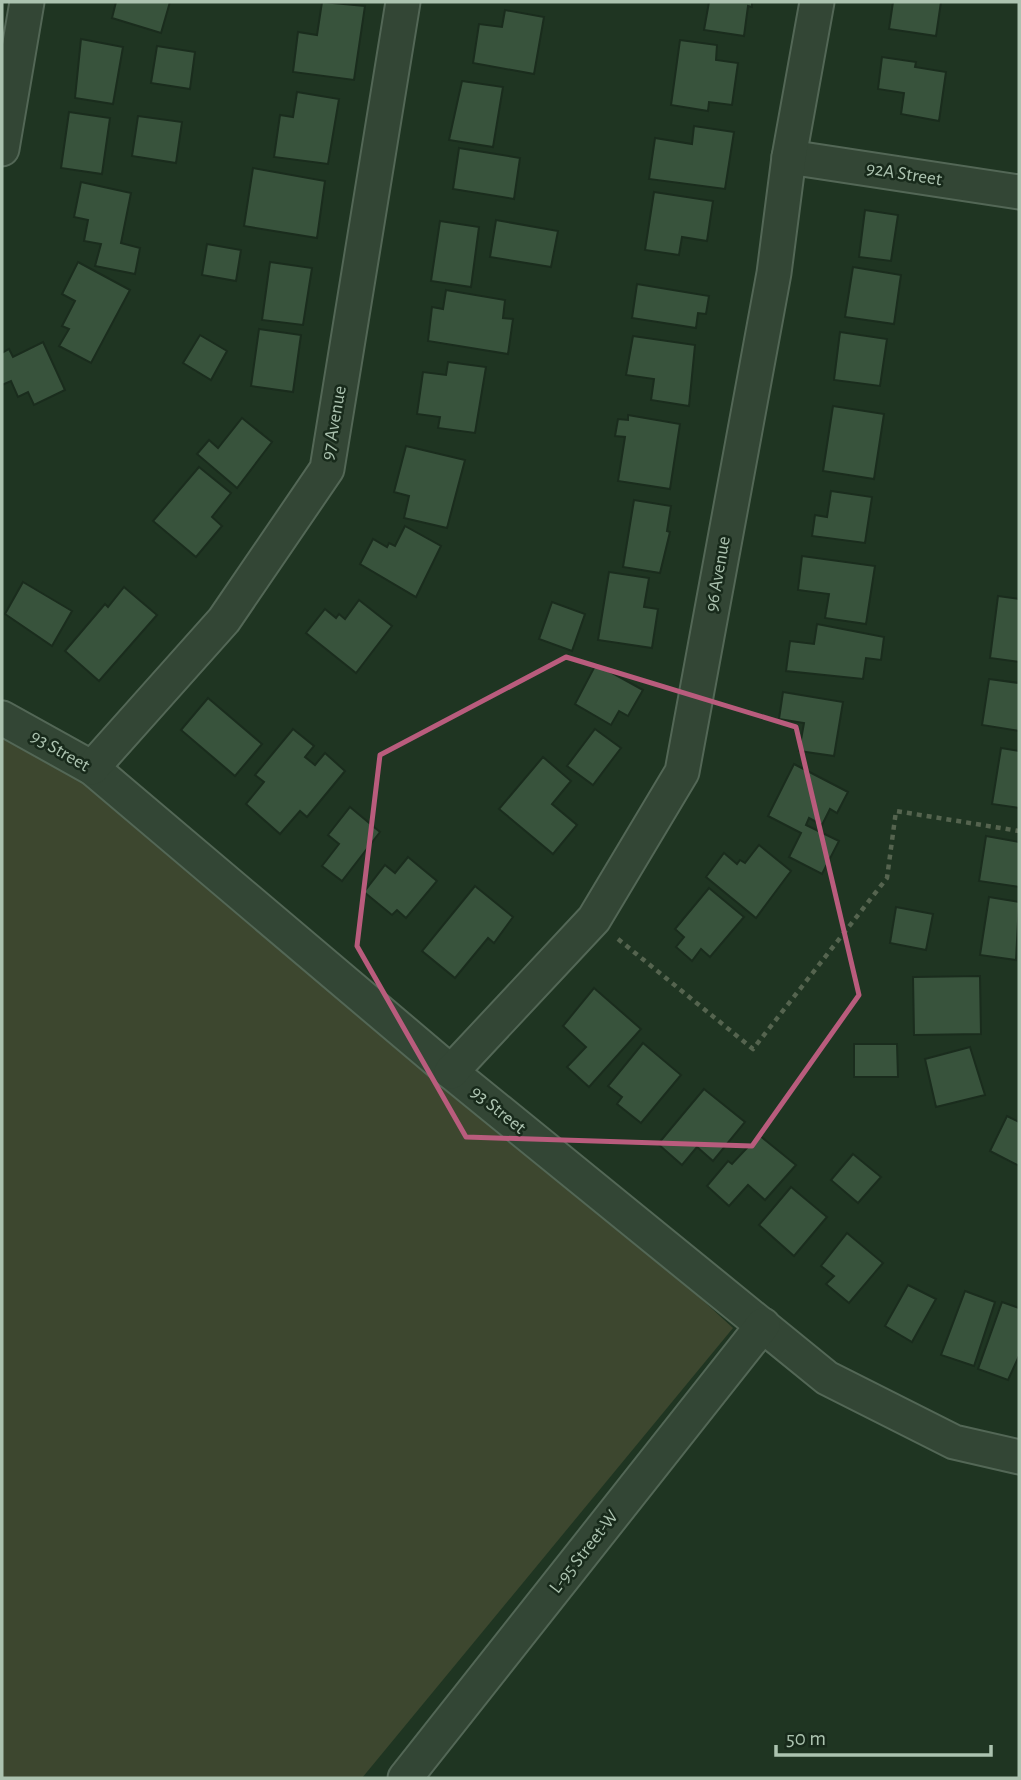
<svg xmlns="http://www.w3.org/2000/svg" width="1021" height="1780" font-family="'Alegreya Sans',sans-serif">
	<rect width="100%" height="100%" fill="#1f3522"/>
	<polygon fill="#3d472f" points="2,700 112,760 733,1328 362,1778 2,1778"/>
	<g fill="#38533c" stroke="#1a2c1d" stroke-width="2">
		<polygon points="116,2 170,2 161,33 112,18"/>
		<polygon points="322,2 365,6 354,80 293,72 298,32 317,35"/>
		<polygon points="709,2 752,2 752,7 748,6 744,36 704,30"/>
		<polygon points="893,2 941,2 936,36 889,29"/>
		<polygon points="505,10 544,17 534,74 473,63 479,24 502,27"/>
		<polygon points="81,39 123,47 113,104 75,98"/>
		<polygon points="680,40 717,45 716,60 738,63 732,105 709,102 708,111 671,105"/>
		<polygon points="157,46 195,52 190,89 151,83"/>
		<polygon points="882,57 916,62 915,67 946,72 939,121 901,114 904,93 878,89"/>
		<polygon points="462,81 503,87 493,147 449,140"/>
		<polygon points="297,92 339,99 328,164 274,157 280,115 293,117"/>
		<polygon points="69,112 110,118 102,174 61,168"/>
		<polygon points="138,116 182,122 176,163 132,156"/>
		<polygon points="694,126 734,132 725,189 649,179 655,138 692,144"/>
		<polygon points="459,148 520,158 514,199 453,189"/>
		<polygon points="253,168 325,181 317,238 244,226"/>
		<polygon points="81,182 131,193 121,243 140,248 135,274 95,266 101,244 84,241 88,220 74,217"/>
		<polygon points="654,192 713,201 707,241 682,237 679,255 645,250"/>
		<polygon points="865,210 898,215 891,261 859,257"/>
		<polygon points="496,220 558,231 551,267 490,257"/>
		<polygon points="440,221 479,227 471,287 431,281"/>
		<polygon points="207,244 241,250 236,281 202,275"/>
		<polygon points="78,262 130,290 91,363 59,346 69,329 62,326 75,301 62,294"/>
		<polygon points="270,262 312,268 303,325 262,320"/>
		<polygon points="853,267 901,275 894,324 845,317"/>
		<polygon points="637,284 709,296 706,314 698,313 696,328 632,318"/>
		<polygon points="446,290 505,300 503,318 513,319 508,354 428,341 432,307 443,309"/>
		<polygon points="259,329 301,335 293,392 251,386"/>
		<polygon points="840,332 887,339 880,386 834,380"/>
		<polygon points="200,335 227,351 211,380 183,363"/>
		<polygon points="633,336 695,345 689,406 651,400 654,379 626,375"/>
		<polygon points="43,342 65,390 34,405 28,392 18,397 11,381 2,385 2,353 9,349 13,357"/>
		<polygon points="448,362 486,367 475,433 438,428 440,417 417,414 423,372 446,375"/>
		<polygon points="833,406 884,414 874,479 823,471"/>
		<polygon points="628,415 680,424 670,489 618,481 625,437 615,436 618,419 628,420"/>
		<polygon points="242,418 272,442 237,488 197,454 209,440 218,448"/>
		<polygon points="406,446 465,460 447,528 404,518 409,496 394,492"/>
		<polygon points="199,467 231,493 212,517 222,526 196,557 153,521"/>
		<polygon points="831,491 872,497 865,543 812,536 815,515 827,517"/>
		<polygon points="634,500 671,506 667,531 670,532 660,573 623,567"/>
		<polygon points="405,526 441,546 416,597 360,564 373,539 387,547 389,543 395,546"/>
		<polygon points="802,556 875,566 866,624 825,618 829,594 798,590"/>
		<polygon points="609,572 649,578 644,607 658,609 652,648 598,640"/>
		<polygon points="23,582 72,611 52,646 5,614"/>
		<polygon points="124,587 157,615 99,681 65,651 105,604 108,607"/>
		<polygon points="998,596 1019,599 1019,662 990,658"/>
		<polygon points="359,600 392,626 356,673 306,633 325,609 336,618 339,614 345,619"/>
		<polygon points="552,602 585,614 572,651 539,639"/>
		<polygon points="817,624 884,637 881,660 866,658 863,679 786,671 790,641 814,644"/>
		<polygon points="596,664 643,690 628,716 619,711 611,725 575,704"/>
		<polygon points="989,679 1019,683 1019,731 982,725"/>
		<polygon points="783,692 843,702 834,756 799,751 804,723 779,719"/>
		<polygon points="208,698 262,744 235,776 181,730"/>
		<polygon points="293,729 314,746 305,757 315,765 325,753 345,771 307,817 300,811 280,834 246,804 264,782 255,775"/>
		<polygon points="595,729 621,748 593,785 567,766"/>
		<polygon points="1001,748 1019,751 1019,808 992,804"/>
		<polygon points="543,757 571,781 552,804 577,825 553,854 499,809"/>
		<polygon points="794,764 848,792 837,813 830,809 822,825 809,818 806,825 839,841 822,874 789,857 801,833 768,816"/>
		<polygon points="350,807 380,832 342,881 322,866 339,844 328,835"/>
		<polygon points="986,836 1019,842 1019,887 979,881"/>
		<polygon points="759,845 791,871 756,918 706,877 724,853 737,864 740,860 745,863"/>
		<polygon points="408,857 437,881 406,918 397,910 392,915 364,892 385,865 395,873"/>
		<polygon points="475,886 513,917 494,943 488,938 455,978 422,951"/>
		<polygon points="709,888 744,917 710,957 701,949 692,961 676,947 684,937 675,929"/>
		<polygon points="989,897 1019,902 1016,960 980,955"/>
		<polygon points="896,907 933,914 926,950 890,943"/>
		<polygon points="980,976 981,1034 914,1035 913,977"/>
		<polygon points="594,988 641,1029 589,1087 567,1067 586,1047 563,1026"/>
		<polygon points="643,1043 681,1075 641,1123 617,1104 622,1097 608,1086"/>
		<polygon points="854,1044 897,1044 898,1077 854,1077"/>
		<polygon points="970,1047 985,1095 936,1107 925,1059"/>
		<polygon points="704,1089 745,1122 713,1161 697,1147 682,1165 658,1144"/>
		<polygon points="1007,1116 1019,1122 1019,1166 990,1151"/>
		<polygon points="759,1135 796,1165 765,1200 748,1185 729,1206 707,1186 728,1161 732,1164"/>
		<polygon points="853,1154 881,1177 858,1203 831,1180"/>
		<polygon points="791,1187 827,1217 794,1256 759,1225"/>
		<polygon points="847,1233 883,1263 849,1303 826,1284 834,1276 821,1266"/>
		<polygon points="908,1285 936,1299 912,1342 885,1326"/>
		<polygon points="965,1291 995,1302 974,1366 941,1355"/>
		<polygon points="1002,1302 1019,1308 1019,1356 1008,1380 978,1369"/>
	</g>
	<g fill="none" stroke-linecap="round" stroke-linejoin="round">
		<defs>
			<g id="minor">
				<polyline points="2,149 27,2"/>
				<polyline points="789,157 1019,192"/>
				<polyline points="2,718 92,768 451,1072 827,1378 954,1442 1019,1457"/>
				<polyline points="92,768 224,620 327,469 403,2"/>
				<polyline points="451,1072 594,919 682,772 774,273 789,157 817,2"/>
				<polyline points="405,1778 763,1325"/>
			</g>
		</defs>
		<use href="#minor" stroke="#536756" stroke-width="37"/>
		<polyline stroke="#55644f" stroke-width="4.5" stroke-dasharray="5 5" stroke-linecap="butt" points="618,939 753,1049 887,878 896,811 1019,831"/>
		<use href="#minor" stroke="#334635" stroke-width="33"/>
	</g>
	<path fill="none" stroke="#b95c7d" stroke-width="5" stroke-linejoin="round" d="M566,657L796,727L859,995L752,1146L466,1137L357,946L380,755Z"/>
	<g text-anchor="middle" dominant-baseline="central" stroke-width="5" stroke-linejoin="round" paint-order="stroke">
		<g font-size="19" fill="#acc3b0" stroke="#182a1b">
			<text transform="translate(904 174) rotate(9)">92A Street</text>
			<text transform="translate(334 423) rotate(-80)">97 Avenue</text>
			<text transform="translate(718 574) rotate(-80)">96 Avenue</text>
			<text transform="translate(60 751) rotate(30)">93 Street</text>
			<text transform="translate(498 1110) rotate(39)">93 Street</text>
			<text transform="translate(584 1552) rotate(-52)">L-95 Street-W</text>
		</g>
	</g>
	<rect width="1021" height="1780" fill="none" stroke="#acc3b0" stroke-width="7"/>
	<path d="M776 1745v10h215v-10" fill="none" stroke="#acc3b0" stroke-width="3.5"/>
	<text x="786" y="1745" font-size="21" fill="#acc3b0" stroke="#182a1b" stroke-width="5" paint-order="stroke">50 m</text>
</svg>
